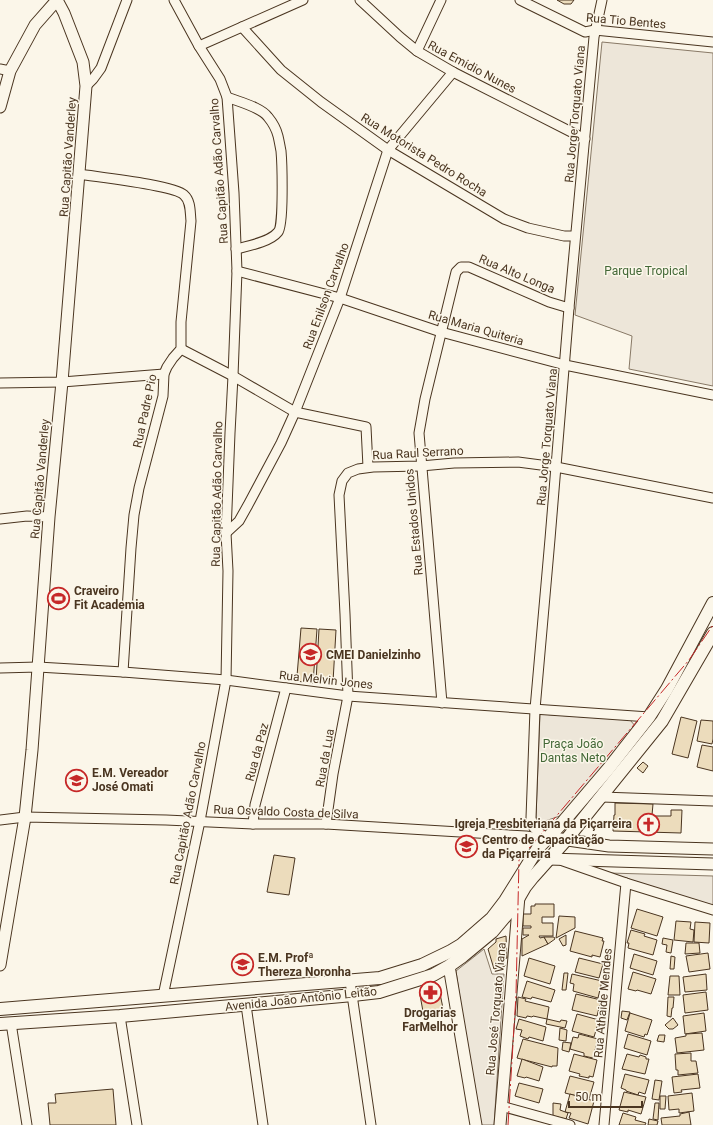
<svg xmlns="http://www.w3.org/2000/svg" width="713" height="1125" font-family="Roboto,sans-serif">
	<rect width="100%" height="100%" fill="#fbf6e9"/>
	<g fill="#ede6d9" stroke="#887966">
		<polygon points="602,42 713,53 713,386 629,369 632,336 575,315"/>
		<polygon points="540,714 630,720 637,728 563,815 545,821 538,820 536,817"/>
		<polygon points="609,873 713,876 713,907"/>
		<polygon points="484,949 492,974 504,974 494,1125 478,1125 456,971"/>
	</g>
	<g fill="#ecdcbc" stroke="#4a3520">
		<polygon points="557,0 574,0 571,4 564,4"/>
		<polygon points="301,628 317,629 313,683 295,681 295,675 297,676"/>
		<polygon points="319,629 336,630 333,682 316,681"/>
		<polygon points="681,717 697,721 688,758 672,754"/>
		<polygon points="701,720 713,721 713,739 712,744 697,741"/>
		<polygon points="702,745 713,747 713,771 697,767"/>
		<polygon points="643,762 648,766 643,773 637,768"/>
		<polygon points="615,803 653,804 652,815 646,814 646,816 671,816 671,810 682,810 681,833 613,831 614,815 615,815"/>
		<polygon points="274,855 295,858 289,895 267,892"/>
		<polygon points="535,904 554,904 554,917 542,917 542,923 553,923 553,936 539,936 540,938 544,937 548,944 522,956 522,939 529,935 523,935 523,928 531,928 531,926 523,926 523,914 531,914 531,906 535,906"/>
		<polygon points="637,909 663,917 657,936 631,928"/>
		<polygon points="559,916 575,917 575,928 556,938"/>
		<polygon points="676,921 691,922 690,929 694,930 693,942 674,940"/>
		<polygon points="695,922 710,923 709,943 694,942"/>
		<polygon points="631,930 645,934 644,936 657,940 653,955 628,948 629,943 627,943"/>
		<polygon points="575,931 603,938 602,941 604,941 600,957 592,955 592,957 570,951"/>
		<polygon points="566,935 566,945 563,946 559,939"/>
		<polygon points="506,936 507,958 503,959 505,966 494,969 488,949 496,942 496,939"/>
		<polygon points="544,937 554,937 555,939 548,944"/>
		<polygon points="663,938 673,940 671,953 666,952 667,945 662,944"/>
		<polygon points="686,943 699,943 700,953 685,954"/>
		<polygon points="708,953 710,969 689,972 686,956"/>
		<polygon points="634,954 657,961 653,975 630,968"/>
		<polygon points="671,956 675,957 674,969 670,969"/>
		<polygon points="529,958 555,966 550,984 524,976"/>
		<polygon points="579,958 603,964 599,978 575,972"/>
		<polygon points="633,972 656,979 651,994 637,990 636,991 628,989"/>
		<polygon points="564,973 568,973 566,990 562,990"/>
		<polygon points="572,974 602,981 598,998 573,991 574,984 570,983"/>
		<polygon points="706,974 707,990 685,992 683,977"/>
		<polygon points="670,976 679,976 680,995 668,995"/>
		<polygon points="527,981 555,990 551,1002 532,997 531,999 522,997"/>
		<polygon points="438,984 444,1013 424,1017 420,995"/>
		<polygon points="706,992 708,1010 685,1013 683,995"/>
		<polygon points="576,994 601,1000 597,1016 572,1010"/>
		<polygon points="518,997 526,999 525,1001 549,1007 547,1019 533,1016 532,1017 527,1016 526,1018 517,1016"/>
		<polygon points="668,997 674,997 673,1008 672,1008 671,1017 667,1016"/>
		<polygon points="622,1011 630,1012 627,1020 621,1018"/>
		<polygon points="630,1013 652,1020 647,1035 645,1034 644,1037 625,1031"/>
		<polygon points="704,1013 706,1031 685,1034 683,1016"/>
		<polygon points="577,1014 599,1020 594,1037 572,1031"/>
		<polygon points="673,1018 678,1025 673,1029 669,1029 665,1025"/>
		<polygon points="519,1019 546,1027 543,1041 529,1037 528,1039 520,1036 522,1030 516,1029"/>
		<polygon points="547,1019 560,1022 561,1020 567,1021 565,1028 546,1024"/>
		<polygon points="560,1028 567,1030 566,1041 559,1040"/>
		<polygon points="702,1033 704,1050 677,1053 675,1038 686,1036 686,1034"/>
		<polygon points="579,1034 598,1039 593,1058 584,1056 584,1053 570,1049 573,1037 578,1038"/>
		<polygon points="628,1034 651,1041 647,1055 624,1048"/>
		<polygon points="659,1035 665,1035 664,1042 657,1041"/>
		<polygon points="523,1039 558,1048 557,1066 552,1066 552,1067 517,1058"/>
		<polygon points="563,1042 571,1043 569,1052 562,1050"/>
		<polygon points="691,1053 691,1061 696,1061 698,1073 678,1075 678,1070 676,1070 675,1054"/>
		<polygon points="574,1054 597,1060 593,1077 589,1076 589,1078 579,1076 580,1074 569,1071"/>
		<polygon points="627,1054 639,1057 640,1055 646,1057 646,1059 649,1059 645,1074 622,1069"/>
		<polygon points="522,1059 543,1067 539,1081 526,1077 525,1078 517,1076"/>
		<polygon points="625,1074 649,1080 645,1094 639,1092 638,1095 626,1091 626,1090 621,1088"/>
		<polygon points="698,1074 700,1088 681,1090 682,1092 674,1093 672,1077"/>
		<polygon points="570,1076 594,1082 589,1099 565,1093"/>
		<polygon points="655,1080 662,1081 659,1100 652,1099"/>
		<polygon points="519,1083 543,1089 539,1103 515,1096"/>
		<polygon points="113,1089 116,1125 50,1125 48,1103 56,1103 55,1094"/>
		<polygon points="624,1092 646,1097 641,1114 628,1110 628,1112 619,1110"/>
		<polygon points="692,1093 694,1111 679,1113 679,1109 669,1110 668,1096"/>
		<polygon points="570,1094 594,1101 588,1124 569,1118 571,1113 565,1112"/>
		<polygon points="660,1096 666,1096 665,1109 660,1109"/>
		<polygon points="553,1103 561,1104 560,1110 568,1113 566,1119 553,1116"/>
		<polygon points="655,1103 659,1103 658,1120 653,1119"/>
		<polygon points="689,1112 691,1125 662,1125 661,1118 680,1116 680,1114"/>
		<polygon points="623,1113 636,1117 635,1120 646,1123 645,1125 619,1125"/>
		<polygon points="649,1119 658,1121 657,1125 648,1125"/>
	</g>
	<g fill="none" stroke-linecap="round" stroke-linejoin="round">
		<defs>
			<g id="minor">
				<polyline points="360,0 400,37 417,51 453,72 585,139"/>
				<polyline points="520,0 585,32 595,30 713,42"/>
				<polyline points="242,27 281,70 321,102 388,150 504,219 528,228 564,236 575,236"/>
				<polyline points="199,46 303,0"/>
				<polyline points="417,51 441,0"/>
				<polyline points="0,69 10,71"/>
				<polyline points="86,86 93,79 101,68 127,0"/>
				<path d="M227,97C239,102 261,107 268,117C273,123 276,128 278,136C279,140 280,146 281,151C282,162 284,226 278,232C270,242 248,246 236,249"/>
				<path d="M79,174C97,177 174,185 184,195C191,201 190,212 191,221L181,322V349L173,358L167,367L164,374L163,396L139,488L134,515L131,548L123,672"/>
				<polyline points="237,271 340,298 441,332 565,365 713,395"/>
				<polyline points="181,349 233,376 295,412 366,427 368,467"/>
				<polyline points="0,383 62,382 164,374"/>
				<polyline points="0,519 27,516 49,517"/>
				<polyline points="226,533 239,521 248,505 281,443 295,412 340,298 388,150 453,72"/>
				<polyline points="0,668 38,667 123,672 226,680 348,696 649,717"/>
				<polyline points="442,703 419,433 425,399 456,272 461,267 469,267 549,302 569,308"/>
				<polyline points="602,797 713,801"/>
				<polyline points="0,820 25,817 166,820 253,824 326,824 526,836 547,839"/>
				<polyline points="253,824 255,805 286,688"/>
				<polyline points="326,824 333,774 348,696 345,614 339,495 342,481 348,473 358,469 373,467 421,466 454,463 518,462 556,467 713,498"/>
				<polyline points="547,839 534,828 531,818 535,709 550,539 569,308 594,37 602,0"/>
				<polyline points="563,861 626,883 713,910"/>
				<polyline points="350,981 371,1125"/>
				<polyline points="163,996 200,821 226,680 228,571 226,533 230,433 233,376 237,271 234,193 227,97 220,79 199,46 174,0"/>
				<polyline points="246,1005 263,1125"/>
				<polyline points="120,1016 137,1125"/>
				<polyline points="11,1023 27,1125"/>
				<polyline points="501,1106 570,1125"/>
				<polyline points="604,1125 626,883"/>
			</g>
			<g id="tertiary">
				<polyline points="0,107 10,71 35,25 57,0"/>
				<polyline points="547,839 554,838 609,846 713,849"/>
				<polyline points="549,859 713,864"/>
				<polyline points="0,965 25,817 32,750 49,517 62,382 86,86 83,62 64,13 57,0"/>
				<polyline points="449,966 476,1125"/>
				<polyline points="500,1125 519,896"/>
			</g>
			<g id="secondary">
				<polyline points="0,1009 380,978 422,965 451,951 461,945 492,918 505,901 538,848 563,822 609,768 649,717 667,689 713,603"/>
				<polyline points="0,1024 120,1016 353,995 379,992 433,975 449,966 463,956 492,932 514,906 525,887 533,877 566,840 662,721 713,633"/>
			</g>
		</defs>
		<use href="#minor" stroke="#4a3520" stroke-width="11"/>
		<use href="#tertiary" stroke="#4a3520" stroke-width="13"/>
		<use href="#secondary" stroke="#4a3520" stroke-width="14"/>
		<use href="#minor" stroke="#fbf6e9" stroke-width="9"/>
		<use href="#tertiary" stroke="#fbf6e9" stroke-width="11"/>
		<use href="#secondary" stroke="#fbf6e9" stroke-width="12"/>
		<polyline stroke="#c62828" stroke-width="1" stroke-dasharray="14 3 2 3" stroke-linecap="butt" points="508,1125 516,995 519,860 689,660 713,625"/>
	</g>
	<defs>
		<symbol id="stadium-ring" viewBox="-11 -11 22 22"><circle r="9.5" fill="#fbf6e9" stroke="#c62828" stroke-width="1.5"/><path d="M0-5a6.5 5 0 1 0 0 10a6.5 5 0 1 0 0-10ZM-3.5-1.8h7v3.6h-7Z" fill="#c62828"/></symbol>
		<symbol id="school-ring" viewBox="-11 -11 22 22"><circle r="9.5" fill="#fbf6e9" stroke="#c62828" stroke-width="1.5"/><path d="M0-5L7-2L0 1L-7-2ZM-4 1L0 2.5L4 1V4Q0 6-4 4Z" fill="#c62828"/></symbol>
		<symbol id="church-ring" viewBox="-11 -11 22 22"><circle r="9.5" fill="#fbf6e9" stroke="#c62828" stroke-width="1.5"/><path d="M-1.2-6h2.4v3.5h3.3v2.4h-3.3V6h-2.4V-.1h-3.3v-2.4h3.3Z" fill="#c62828"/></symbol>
		<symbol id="university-ring" viewBox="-11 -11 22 22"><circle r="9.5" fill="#fbf6e9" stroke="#c62828" stroke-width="1.5"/><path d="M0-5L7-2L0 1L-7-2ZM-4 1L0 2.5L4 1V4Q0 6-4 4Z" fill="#c62828"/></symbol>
		<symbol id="pharmacy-ring" viewBox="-11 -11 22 22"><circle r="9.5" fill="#fbf6e9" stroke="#c62828" stroke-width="1.5"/><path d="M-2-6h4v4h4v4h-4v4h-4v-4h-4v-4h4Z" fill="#c62828"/></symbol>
	</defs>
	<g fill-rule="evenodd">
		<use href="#stadium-ring" x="46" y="586" width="25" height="25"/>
		<use href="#school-ring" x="298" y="642" width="25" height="25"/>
		<use href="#school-ring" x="64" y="768" width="25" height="25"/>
		<use href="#church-ring" x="636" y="812" width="25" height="25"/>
		<use href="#university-ring" x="454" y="834" width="25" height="25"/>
		<use href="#school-ring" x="230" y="952" width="25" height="25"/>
		<use href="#pharmacy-ring" x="418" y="980" width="25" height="25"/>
	</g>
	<g text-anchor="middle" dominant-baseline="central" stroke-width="3" stroke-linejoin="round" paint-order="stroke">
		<g font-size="12" fill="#4a3520" stroke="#fbf6e9">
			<text transform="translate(626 21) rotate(5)">Rua Tio Bentes</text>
			<text transform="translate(472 67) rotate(28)">Rua Emidio Nunes</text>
			<text transform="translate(575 114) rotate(-85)">Rua Jorge Torquato Viana</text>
			<text transform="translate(424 155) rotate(32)">Rua Motorista Pedro Rocha</text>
			<text transform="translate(68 157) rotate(-86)">Rua Capitão Vanderley</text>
			<text transform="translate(219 171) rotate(-94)">Rua Capitão Adão Carvalho</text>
			<text transform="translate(517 274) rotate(23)">Rua Alto Longa</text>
			<text transform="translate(326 296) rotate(-70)">Rua Enilson Carvalho</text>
			<text transform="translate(476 328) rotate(16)">Rua Maria Quiteria</text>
			<text transform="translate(145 411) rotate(-78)">Rua Padre Pio</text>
			<text transform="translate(547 437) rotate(-85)">Rua Jorge Torquato Viana</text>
			<text transform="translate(418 453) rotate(-3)">Rua Raul Serrano</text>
			<text transform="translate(40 479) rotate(-85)">Rua Capitão Vanderley</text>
			<text transform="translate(217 494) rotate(-89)">Rua Capitão Adão Carvalho</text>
			<text transform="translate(414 522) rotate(-95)">Rua Estados Unidos</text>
			<text transform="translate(326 680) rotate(6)">Rua Melvin Jones</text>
			<text transform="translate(257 752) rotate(-75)">Rua da Paz</text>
			<text transform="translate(325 758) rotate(-80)">Rua da Lua</text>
			<text transform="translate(286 812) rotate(2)">Rua Osvaldo Costa de Silva</text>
			<text transform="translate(188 813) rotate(-79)">Rua Capitão Adão Carvalho</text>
			<text transform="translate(301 999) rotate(-6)">Avenida João Antônio Leitão</text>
			<text transform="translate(603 1003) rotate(-85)">Rua Athaide Mendes</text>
			<text transform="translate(496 1009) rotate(-85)">Rua José Torquato Viana</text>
		</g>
		<g font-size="12" fill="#436837" stroke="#fbf6e9">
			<text x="646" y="271">Parque Tropical</text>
			<text x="573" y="744">Praça João<tspan x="573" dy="14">Dantas Neto</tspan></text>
		</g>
		<g font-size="12" font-weight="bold" fill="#4a3520" stroke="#fbf6e9" text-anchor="start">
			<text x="74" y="591">Craveiro<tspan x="74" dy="14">Fit Academia</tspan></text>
			<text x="326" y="655">CMEI Danielzinho</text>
			<text x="92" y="773">E.M. Vereador<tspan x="92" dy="14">José Omati</tspan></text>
			<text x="632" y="824" text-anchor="end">Igreja Presbiteriana da Piçarreira</text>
			<text x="482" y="840">Centro de Capacitação<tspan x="482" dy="14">da Piçarreira</tspan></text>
			<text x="258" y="958">E.M. Profª<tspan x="258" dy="14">Thereza Noronha</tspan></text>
			<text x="430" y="1013" text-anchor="middle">Drogarias<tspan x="430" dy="14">FarMelhor</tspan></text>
		</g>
	</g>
	<path d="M569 1101v6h73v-6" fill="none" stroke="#4a3520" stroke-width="2"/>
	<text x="575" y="1101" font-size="12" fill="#4a3520" stroke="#fbf6e9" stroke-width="3" paint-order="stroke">50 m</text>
</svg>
